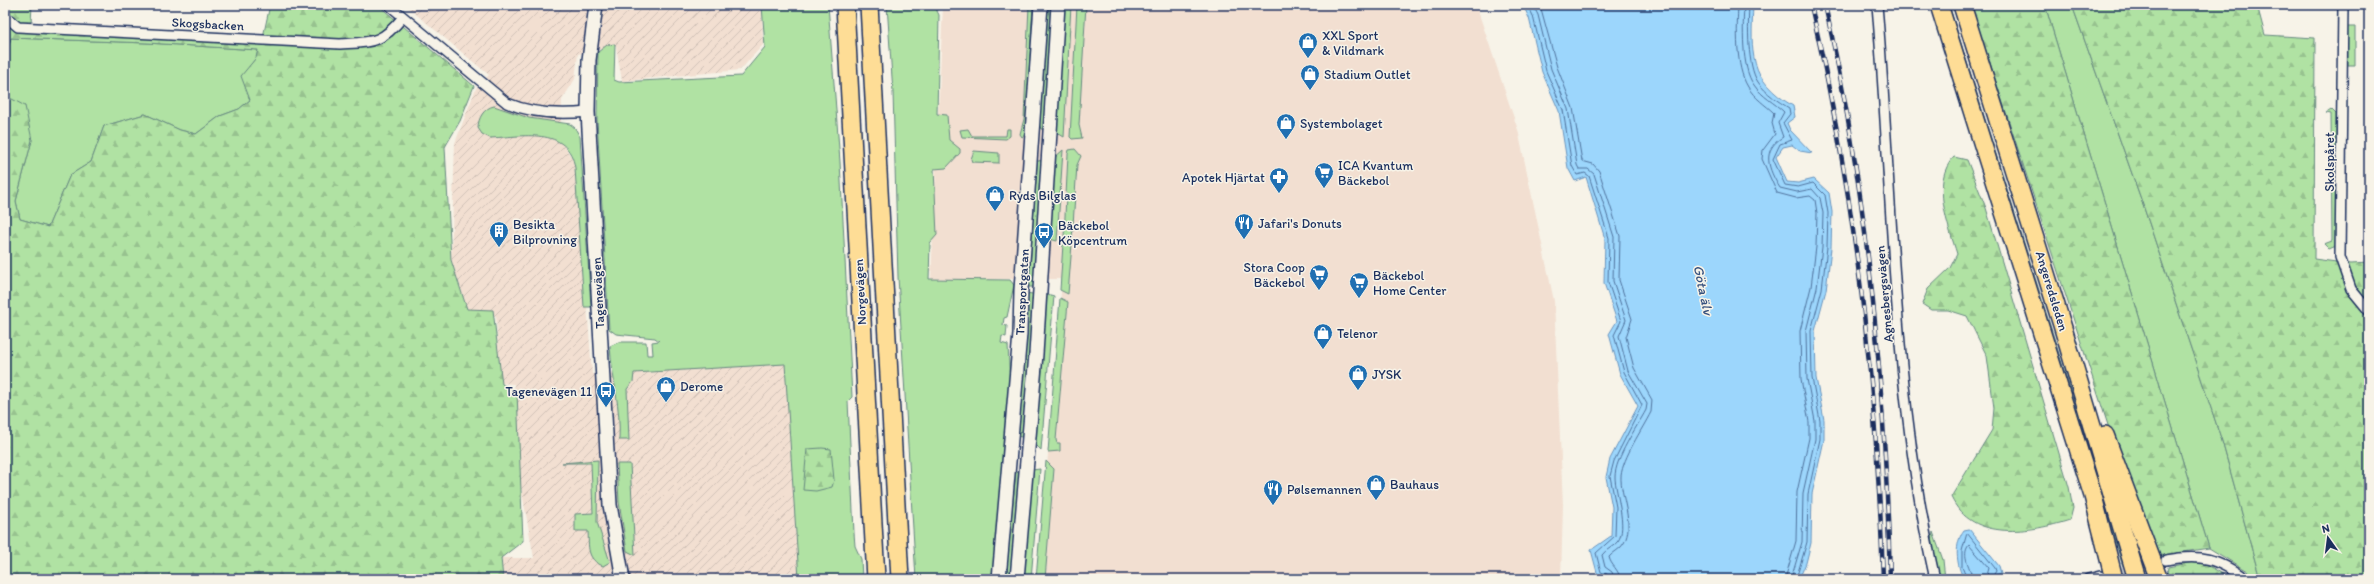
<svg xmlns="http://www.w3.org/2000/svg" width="2374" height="584" font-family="Itim,sans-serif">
	<defs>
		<pattern id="industrial-furrows" width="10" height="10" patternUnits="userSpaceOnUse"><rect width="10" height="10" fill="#f2dfd1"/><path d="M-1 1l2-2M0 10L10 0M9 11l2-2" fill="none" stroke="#cfc0b6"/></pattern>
		<pattern id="forest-firs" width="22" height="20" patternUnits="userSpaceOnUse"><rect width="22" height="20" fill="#b0e2a3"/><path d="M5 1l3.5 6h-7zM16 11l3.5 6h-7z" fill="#97c28f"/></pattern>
	</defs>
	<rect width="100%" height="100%" fill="#f7f3e8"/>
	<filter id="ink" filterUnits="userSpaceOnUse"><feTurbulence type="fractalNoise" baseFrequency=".025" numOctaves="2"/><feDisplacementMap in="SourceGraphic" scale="8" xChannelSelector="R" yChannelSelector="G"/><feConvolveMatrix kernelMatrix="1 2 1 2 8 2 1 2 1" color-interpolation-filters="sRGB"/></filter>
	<g filter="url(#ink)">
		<polygon fill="#f2dfd1" points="943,5 1476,5 1518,130 1554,301 1563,505 1561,579 1038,579 1062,279 931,279"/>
		<polygon fill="url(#industrial-furrows)" points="405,5 762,5 763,45 740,70 622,81 616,46 578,54 575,79 562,100 560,140 577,165 592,374 790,360 803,579 503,579 501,558 534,558 518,471 514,384 500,383 496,316 467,309 451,260 455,143 476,88 489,75"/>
		<g fill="#b0e2a3" stroke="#668880">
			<path d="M762,5H828L840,162L852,397L848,401L854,533L855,546L861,559L862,579H799L785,364L634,373L633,382L627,389L629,440H619C621,408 612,378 610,346L619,342H646L647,355H653L652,342L659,341L655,338L616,334L609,329L597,119L598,52L607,45L615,44L614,80L619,82L741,76L765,47Z"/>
			<polygon points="887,5 934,5 939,15 937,114 947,115 949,140 960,149 960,153 946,168 934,169 937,235 930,243 929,279 1010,280 1014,285 1007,317 1004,318 1003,325 1007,326 1006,337 1002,336 1001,343 1008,345 1010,384 994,579 916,579 898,277 893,92"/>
			<polygon points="1029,5 1033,5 1026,125 1025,135 1022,137 1020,134 1024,119"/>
			<polygon points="1046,5 1053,5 1045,129 1041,129 1039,124"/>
			<polygon points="1063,5 1071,5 1064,137 1056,132"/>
			<polygon points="1077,5 1086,5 1079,125 1082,138 1072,139 1070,137"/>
			<polygon points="1946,5 1949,5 2130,579 2127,579"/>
			<polygon points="2045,5 2072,5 2141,199 2222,441 2260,579 2209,548"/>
			<polygon points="2347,27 2355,27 2355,65 2348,65"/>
			<polygon points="11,38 147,43 258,50 256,58 242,76 250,100 239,109 220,116 196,134 180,130 145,114 104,126 91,162 70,175 48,227 20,219 16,201 32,140 12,99 5,101 5,55"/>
			<path d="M494,106L529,118L570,124L575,128L580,137L591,307H584L575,168C569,125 520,137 490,138L482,134L478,128C478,118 484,108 494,106Z"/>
			<polygon points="2331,109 2336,114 2336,246 2329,249 2324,244 2332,241 2331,114 2325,113"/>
			<polygon points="968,129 972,136 1006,136 1007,129 1010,129 1010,136 1006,139 962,137 960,130"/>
			<polygon points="1075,149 1081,156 1077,165 1072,240 1064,239 1064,237 1068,154 1069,150"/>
			<polygon points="1063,150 1057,241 1049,239 1054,158"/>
			<polygon points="974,151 999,153 999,163 972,162 971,159"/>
			<polygon points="1043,160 1039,248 1033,287 1024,287 1030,267 1037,163 1038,161"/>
			<polygon points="1063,244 1072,244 1068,294 1060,290"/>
			<polygon points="1025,293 1033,294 1033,313 1023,436 1020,437 1017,435 1027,314"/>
			<polygon points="1047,294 1054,296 1041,450 1035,444"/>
			<polygon points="1060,298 1068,302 1056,440 1057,443 1060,443 1060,451 1048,452"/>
			<path d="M598,460L597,522L610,562L603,566C586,559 589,547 588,531H575V514L593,513L591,463H562Z"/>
			<polygon points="1046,461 1054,469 1045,579 1036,579"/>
			<polygon points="617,464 630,464 635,555 627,551 619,502"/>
			<polygon points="1040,469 1031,579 1024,579 1032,470"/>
			<polygon points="1016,472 1020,473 1012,579 1005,579"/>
			<polygon points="1933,532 1943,560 1945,579 1940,579 1932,542"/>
		</g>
		<g fill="url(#forest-firs)" stroke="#668880">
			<polygon points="5,5 32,5 31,23 263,37 270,5 378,5 474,86 460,121 445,147 451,260 467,309 493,310 502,384 517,392 523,541 501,558 503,579 5,579 5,101 12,99 25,106 32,140 16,201 20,219 48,227 70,175 91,162 104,126 145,114 180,130 196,134 220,116 239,109 250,100 241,76 256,58 258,50 147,43 11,38 5,55"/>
			<polygon points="1971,5 2045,5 2209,548 2151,557"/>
			<polygon points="2072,5 2257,5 2265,35 2315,38 2314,259 2351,264 2369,263 2369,579 2260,579 2222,441 2141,199"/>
			<path d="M1954,157L1967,160L1986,208L2069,487L2073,508L2070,520C2032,532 1972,543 1951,497L1992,430L1994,408L1987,356L1967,316L1948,310H1931L1922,304L1928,289L1950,268L1957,254C1949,227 1930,181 1954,157Z"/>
			<polygon points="822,448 831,449 834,480 832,487 816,491 803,490 807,449"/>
			<polygon points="2193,562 2206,564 2231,579 2170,579 2167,573 2168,567"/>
		</g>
		<g fill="#9cd6fc" stroke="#6893bd">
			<path d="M1523,5H1753C1751,53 1748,79 1793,106L1795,117L1787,123L1790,130L1812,153L1800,151L1792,145L1783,147L1776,157L1787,182L1798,183L1814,179L1829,193L1832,212L1831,248L1826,290L1815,331L1816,378L1824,420V440L1812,494L1811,543L1806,563L1799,579H1613L1598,576L1591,550L1611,536L1612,507L1606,477L1610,459L1638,406L1620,374L1609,334L1617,321L1604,283L1605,239L1586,177L1575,181L1568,168L1559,111L1542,72L1529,18Z"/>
			<path d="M1969,529L1999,566L2001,573L1987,579H1964C1956,565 1954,543 1964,530Z"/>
		</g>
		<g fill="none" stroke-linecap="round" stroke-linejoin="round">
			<g stroke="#4f729d" stroke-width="1">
				<polyline points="1528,5 1533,16 1546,71 1563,110 1572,166 1577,175 1585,173 1589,176 1609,238 1608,282 1621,321 1614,335 1624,372 1642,405 1614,461 1610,476 1616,507 1615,536 1596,553 1601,572 1607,574 1609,579"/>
				<path d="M1533,5L1538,15L1551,69L1568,109L1577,165L1579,169H1588L1594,174L1614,237L1613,281L1626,320L1619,336L1628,371L1647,404L1646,410C1637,427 1615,458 1615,477C1615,491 1628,528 1618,541C1614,547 1606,549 1602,555L1605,567L1612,572L1614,579"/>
				<path d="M1540,5L1557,67L1573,108L1582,161L1593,164L1599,171L1620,236L1619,280L1632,319L1626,337L1634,368L1652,400L1651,412C1642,430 1623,457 1621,476C1620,495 1635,524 1624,543C1621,549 1613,552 1609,557C1611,566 1619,569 1620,579"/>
				<path d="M1738,5C1737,29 1735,66 1748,87C1754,98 1766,105 1774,113L1772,123L1775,134L1763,150L1762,159L1777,193L1796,198L1810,196L1815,200L1817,213L1816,247L1811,287L1800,331L1801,379L1809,422V438L1797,492L1796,541L1785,579"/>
				<path d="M1744,5C1743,25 1741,68 1754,85C1762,97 1775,103 1784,112L1778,123L1783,137C1761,150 1768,169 1780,188L1797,192L1812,189L1820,198L1823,213L1822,247L1817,288L1806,331L1807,379L1815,421V439L1803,493L1802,542L1791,579"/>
				<path d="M1749,5C1748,25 1747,66 1758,82C1766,94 1778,101 1789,108L1790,114L1783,123L1792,140L1780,144L1773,159L1785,185L1798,187L1813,183L1825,195L1828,213L1827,247L1822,289L1811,331L1812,378L1820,421V439L1808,494L1807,542L1796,579"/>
				<polyline points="1967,579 1962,567 1962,551 1967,533 1995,568 1996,571 1991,579"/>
				<path d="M1972,579C1972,568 1960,556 1969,545L1989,568L1986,579"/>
			</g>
			<polyline stroke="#cbcccc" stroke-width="9" stroke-dasharray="9 4.5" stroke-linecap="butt" points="2109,574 2157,563"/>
			<defs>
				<g id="street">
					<path d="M389,5L507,103C533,114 560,115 588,112"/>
					<path d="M1877,5C1893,196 1892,391 1935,579"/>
					<polyline points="2343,5 2340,257 2351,289 2369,311"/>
					<path d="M5,16L18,27L340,44C372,42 381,44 403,17"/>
					<path d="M2166,560C2202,554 2216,558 2246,579"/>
					<polyline points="2088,579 2100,576"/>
				</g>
				<g id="secondary">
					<polyline points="596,5 589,60 588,112 610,505 623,579"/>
					<polyline points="999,579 1020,334 1021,290 1041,5"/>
					<polyline points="1017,579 1036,354 1058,5"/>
				</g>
				<g id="highway">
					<polyline points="845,5 876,579"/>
					<polyline points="869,5 900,579"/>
					<polyline points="1939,5 2093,496 2114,579"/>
					<polyline points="1962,5 2063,328 2137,579"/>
					<polyline points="2105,435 2159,579"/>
				</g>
			</defs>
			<use href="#street" stroke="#1b2f5e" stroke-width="12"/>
			<use href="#secondary" stroke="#1b2f5e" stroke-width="16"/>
			<use href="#highway" stroke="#1b2f5e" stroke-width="20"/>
			<use href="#street" stroke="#f7f3e8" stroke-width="9"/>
			<use href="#secondary" stroke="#f7f3e8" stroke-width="13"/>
			<use href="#highway" stroke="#fedd96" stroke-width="17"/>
			<defs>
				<g id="rail">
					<path d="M1811,5C1855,194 1877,385 1883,579"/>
					<path d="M1825,5C1868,193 1885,386 1890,579"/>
				</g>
			</defs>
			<use href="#rail" stroke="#1b2f5e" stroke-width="4.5"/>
			<use href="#rail" stroke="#f7f3e8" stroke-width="3" stroke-dasharray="9" stroke-linecap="butt"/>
		</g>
	</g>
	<defs>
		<symbol id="shop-pin" viewBox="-11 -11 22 30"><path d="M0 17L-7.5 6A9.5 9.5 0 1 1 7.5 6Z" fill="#1f6fb2" stroke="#f7f3e8"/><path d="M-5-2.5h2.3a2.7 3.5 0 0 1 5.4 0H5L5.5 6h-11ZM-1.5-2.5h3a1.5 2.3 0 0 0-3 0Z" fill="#fff"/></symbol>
		<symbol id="supermarket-pin" viewBox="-11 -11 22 30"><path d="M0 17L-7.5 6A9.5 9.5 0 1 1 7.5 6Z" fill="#1f6fb2" stroke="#f7f3e8"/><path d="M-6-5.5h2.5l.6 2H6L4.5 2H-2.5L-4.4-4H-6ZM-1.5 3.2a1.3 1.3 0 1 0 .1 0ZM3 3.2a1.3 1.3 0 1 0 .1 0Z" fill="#fff"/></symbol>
		<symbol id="pharmacy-pin" viewBox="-11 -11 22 30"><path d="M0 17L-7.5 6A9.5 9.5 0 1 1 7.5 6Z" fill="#1f6fb2" stroke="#f7f3e8"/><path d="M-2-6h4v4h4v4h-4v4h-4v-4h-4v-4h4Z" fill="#fff"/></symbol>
		<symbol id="restaurant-pin" viewBox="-11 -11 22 30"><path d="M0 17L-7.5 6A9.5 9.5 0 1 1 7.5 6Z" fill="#1f6fb2" stroke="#f7f3e8"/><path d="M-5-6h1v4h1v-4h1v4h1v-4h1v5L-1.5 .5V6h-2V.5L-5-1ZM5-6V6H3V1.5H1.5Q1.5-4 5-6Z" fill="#fff"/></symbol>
		<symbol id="building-pin" viewBox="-11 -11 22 30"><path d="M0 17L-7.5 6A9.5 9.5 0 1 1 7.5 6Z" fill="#1f6fb2" stroke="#f7f3e8"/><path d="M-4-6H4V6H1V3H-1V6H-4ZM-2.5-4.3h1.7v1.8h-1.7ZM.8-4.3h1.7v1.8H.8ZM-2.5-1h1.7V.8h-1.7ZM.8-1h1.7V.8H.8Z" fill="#fff"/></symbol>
		<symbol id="bus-pin" viewBox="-11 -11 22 30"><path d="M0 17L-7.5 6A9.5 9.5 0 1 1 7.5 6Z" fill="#1f6fb2" stroke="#f7f3e8"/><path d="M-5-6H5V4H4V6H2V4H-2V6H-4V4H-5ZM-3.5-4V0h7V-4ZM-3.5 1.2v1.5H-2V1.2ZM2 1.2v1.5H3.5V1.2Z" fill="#fff"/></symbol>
	</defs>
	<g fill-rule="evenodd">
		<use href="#shop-pin" x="1297" y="31" width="22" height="30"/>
		<use href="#shop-pin" x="1299" y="63" width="22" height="30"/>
		<use href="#shop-pin" x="1275" y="112" width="22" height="30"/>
		<use href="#supermarket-pin" x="1313" y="161" width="22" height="30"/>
		<use href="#pharmacy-pin" x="1268" y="166" width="22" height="30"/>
		<use href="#shop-pin" x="984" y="184" width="22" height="30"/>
		<use href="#restaurant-pin" x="1233" y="212" width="22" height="30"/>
		<use href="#building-pin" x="488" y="220" width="22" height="30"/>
		<use href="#bus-pin" x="1033" y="221" width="22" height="30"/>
		<use href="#supermarket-pin" x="1308" y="263" width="22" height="30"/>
		<use href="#supermarket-pin" x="1348" y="271" width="22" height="30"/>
		<use href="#shop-pin" x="1312" y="322" width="22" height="30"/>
		<use href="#shop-pin" x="1347" y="363" width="22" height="30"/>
		<use href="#shop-pin" x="655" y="375" width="22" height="30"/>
		<use href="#bus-pin" x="595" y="380" width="22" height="30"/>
		<use href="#shop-pin" x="1365" y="473" width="22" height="30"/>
		<use href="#restaurant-pin" x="1262" y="478" width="22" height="30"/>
	</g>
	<g text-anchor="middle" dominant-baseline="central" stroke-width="3" stroke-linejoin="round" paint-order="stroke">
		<g font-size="13" fill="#1b2f5e" stroke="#f7f3e8">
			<text transform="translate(208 24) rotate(3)">Skogsbacken</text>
			<text transform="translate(2329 162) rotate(-90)">Skolspåret</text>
			<text transform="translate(2052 291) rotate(73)">Angeredsleden</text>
			<text transform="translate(860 292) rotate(-93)">Norgevägen</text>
			<text transform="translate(1022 292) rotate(-87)">Transportgatan</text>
			<text transform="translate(598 293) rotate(-93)">Tagenevägen</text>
			<text transform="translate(1884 294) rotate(-95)">Agnesbergsvägen</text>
		</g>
		<g font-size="13" fill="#1b2f5e" stroke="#f7f3e8" text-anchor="start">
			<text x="1322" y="35">XXL Sport<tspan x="1322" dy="15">&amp; Vildmark</tspan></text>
			<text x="1324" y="74">Stadium Outlet</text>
			<text x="1300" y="123">Systembolaget</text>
			<text x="1338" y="165">ICA Kvantum<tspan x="1338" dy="15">Bäckebol</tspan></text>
			<text x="1265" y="177" text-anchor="end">Apotek Hjärtat</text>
			<text x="1009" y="195">Ryds Bilglas</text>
			<text x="1258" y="223">Jafari's Donuts</text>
			<text x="513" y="224">Besikta<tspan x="513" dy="15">Bilprovning</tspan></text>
			<text x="1058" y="225">Bäckebol<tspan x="1058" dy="15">Köpcentrum</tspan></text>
			<text x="1305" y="267" text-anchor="end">Stora Coop<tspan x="1305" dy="15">Bäckebol</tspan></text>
			<text x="1373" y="275">Bäckebol<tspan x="1373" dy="15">Home Center</tspan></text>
			<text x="1337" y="333">Telenor</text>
			<text x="1372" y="374">JYSK</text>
			<text x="680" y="386">Derome</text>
			<text x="592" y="391" text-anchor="end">Tagenevägen 11</text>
			<text x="1390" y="484">Bauhaus</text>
			<text x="1287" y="489">Pølsemannen</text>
		</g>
		<g font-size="14" font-style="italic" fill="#35507e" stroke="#f7f3e8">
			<text transform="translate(1703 290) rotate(78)">Göta älv</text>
		</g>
	</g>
	<rect width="2374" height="584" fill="none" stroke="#f7f3e8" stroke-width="20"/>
	<rect x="10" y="10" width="2354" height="564" fill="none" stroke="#1b2f5e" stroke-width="1.5" filter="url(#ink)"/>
	<g transform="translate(2328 538) rotate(346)" stroke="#f7f3e8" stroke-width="3" paint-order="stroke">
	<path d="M0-3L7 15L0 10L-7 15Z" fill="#1b2f5e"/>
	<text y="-6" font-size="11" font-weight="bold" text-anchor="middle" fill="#1b2f5e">N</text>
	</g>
</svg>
